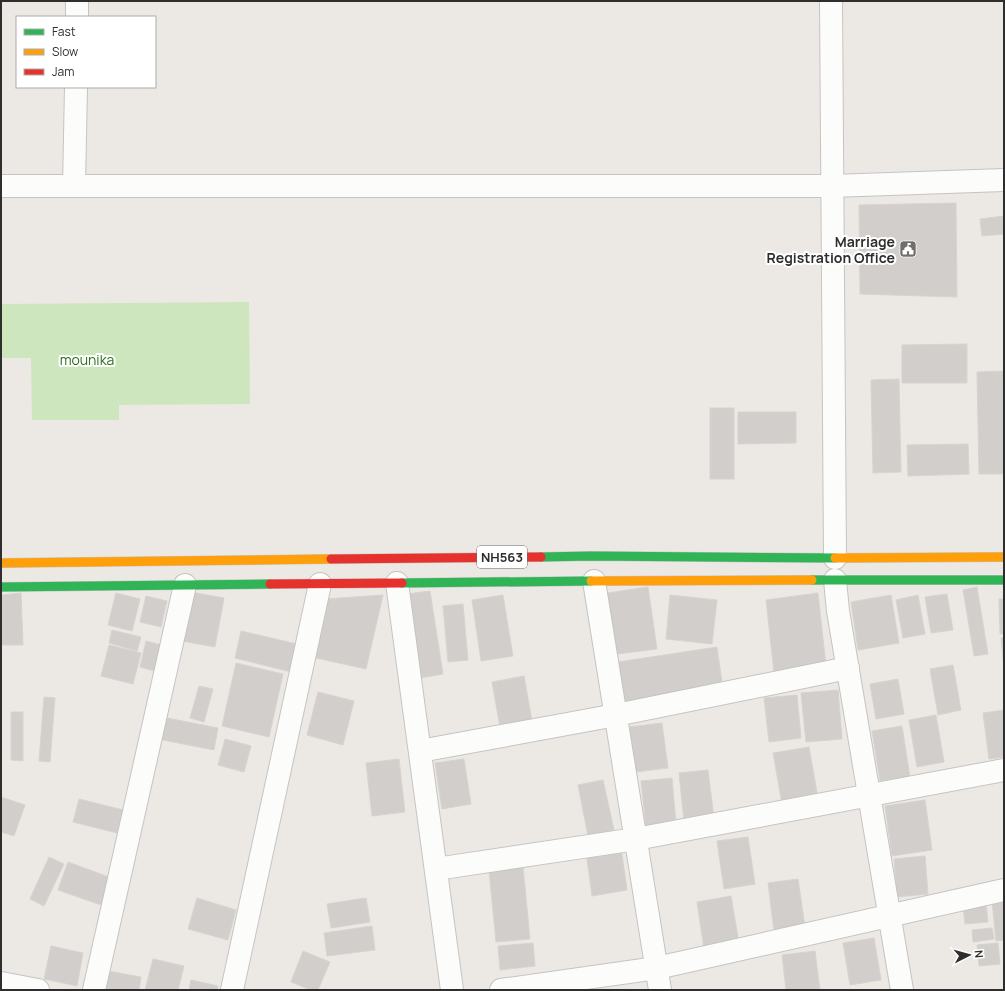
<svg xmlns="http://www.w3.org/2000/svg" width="1005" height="991" font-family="Manrope,sans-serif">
	<rect width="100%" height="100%" fill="#ece8e4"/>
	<polygon fill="#cee6be" points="249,302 250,404 119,405 119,420 32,420 31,358 1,358 1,304"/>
	<g fill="#d1cecb" stroke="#d7d4d0">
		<polygon points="956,203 957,297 860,294 859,205"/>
		<polygon points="1004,216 1004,234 982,236 980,219"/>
		<polygon points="967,344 967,383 902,383 902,345"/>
		<polygon points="1004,371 1004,474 979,474 977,372"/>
		<polygon points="899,379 901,472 873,473 871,380"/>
		<rect x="710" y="408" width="24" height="71"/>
		<polygon points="738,412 796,412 796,443 738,444"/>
		<polygon points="968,444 969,474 908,476 907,445"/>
		<polygon points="648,587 657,649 609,655 601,594"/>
		<polygon points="977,587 988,654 974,656 963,590"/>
		<polygon points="430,591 443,674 420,678 407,594"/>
		<polygon points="191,592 224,598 215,647 182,641"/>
		<polygon points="21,593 23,645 2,645 2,595"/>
		<polygon points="116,593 140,599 132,631 108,625"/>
		<polygon points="818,593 826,666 774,672 766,600"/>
		<polygon points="947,594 953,630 931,633 925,597"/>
		<polygon points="383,595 366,669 312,657 325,599"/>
		<polygon points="503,595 513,656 481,661 472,600"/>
		<polygon points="670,595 717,600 712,644 666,639"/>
		<polygon points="891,595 899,643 858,650 851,602"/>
		<polygon points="918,595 925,634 903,638 896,600"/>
		<polygon points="146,596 167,601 161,627 140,622"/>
		<polygon points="999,599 1004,599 1004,634 1000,634"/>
		<polygon points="463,604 468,660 448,662 443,606"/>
		<polygon points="112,630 141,637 137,651 109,643"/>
		<polygon points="241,631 297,644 291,672 235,658"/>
		<polygon points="1004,637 1004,668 1001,638"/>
		<polygon points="146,641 165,646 158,672 140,667"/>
		<polygon points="109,645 141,653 133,684 101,676"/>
		<polygon points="717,647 723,689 624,704 618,662"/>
		<polygon points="236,663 283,674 269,737 222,726"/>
		<polygon points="953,665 961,710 938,715 930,669"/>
		<polygon points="524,676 532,721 500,727 492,682"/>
		<polygon points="898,679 904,714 876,719 870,684"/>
		<polygon points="199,686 213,689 204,722 190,718"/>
		<polygon points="838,690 842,739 806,742 801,693"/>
		<polygon points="318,692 354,701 343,745 307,735"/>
		<polygon points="797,695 801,738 769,742 764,698"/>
		<polygon points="44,697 55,698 50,762 39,761"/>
		<polygon points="1004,710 1004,757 989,759 983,713"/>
		<polygon points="11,712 23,712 23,761 11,760"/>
		<polygon points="936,715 944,762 917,767 909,720"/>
		<polygon points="162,717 218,728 214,750 158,739"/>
		<polygon points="662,723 668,768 635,772 629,727"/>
		<polygon points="902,726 910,777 880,781 872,731"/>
		<polygon points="225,739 251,746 244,772 218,765"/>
		<polygon points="809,747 818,798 782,804 773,753"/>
		<polygon points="399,759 405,812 372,816 366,763"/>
		<polygon points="464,759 471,804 442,809 435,763"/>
		<polygon points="708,770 714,818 684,822 679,773"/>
		<polygon points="672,778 676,824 646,827 641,781"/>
		<polygon points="603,780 614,830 588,836 578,785"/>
		<polygon points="1,797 25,805 14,836 1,832"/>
		<polygon points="79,799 123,810 117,833 73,822"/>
		<polygon points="925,800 932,850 892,856 885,806"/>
		<polygon points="748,837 755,884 724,889 717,841"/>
		<polygon points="621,847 627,890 592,896 586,852"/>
		<polygon points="925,856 928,894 897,897 894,859"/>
		<polygon points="49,857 64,864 44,906 30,899"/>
		<polygon points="68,862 114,879 104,906 58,890"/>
		<polygon points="523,867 530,939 496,942 489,871"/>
		<polygon points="798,879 805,927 774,931 768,883"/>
		<polygon points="731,896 739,943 704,949 697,902"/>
		<polygon points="197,898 236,910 228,940 188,929"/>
		<polygon points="366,898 370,922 331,928 327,904"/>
		<polygon points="1004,899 1004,940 996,941 992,901"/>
		<polygon points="986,903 988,922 965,924 963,906"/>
		<polygon points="372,926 375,950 327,956 324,933"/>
		<polygon points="992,928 994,939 973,942 972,930"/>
		<polygon points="874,938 881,980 850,985 843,943"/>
		<polygon points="533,943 535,966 500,970 498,946"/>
		<polygon points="998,943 1000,964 979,966 977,945"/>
		<polygon points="51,946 83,953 77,986 44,979"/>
		<polygon points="303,951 330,962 318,990 311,990 291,982"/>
		<polygon points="815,951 820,990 786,990 782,955"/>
		<polygon points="153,959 184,966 178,990 145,990"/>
		<polygon points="108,971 141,977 139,990 105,990"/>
		<polygon points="191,980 218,986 217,990 189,990"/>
	</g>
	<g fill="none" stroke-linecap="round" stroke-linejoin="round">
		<defs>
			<g id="street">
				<polyline points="831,1 835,558"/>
				<polyline points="77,17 77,1"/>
				<polyline points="1,186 832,186 1004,180"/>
				<polyline points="74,186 76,87"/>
				<polyline points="835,580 838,611 902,990"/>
				<polyline points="594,581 660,990"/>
				<polyline points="397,583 452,990"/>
				<polyline points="420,751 616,715 848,668"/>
				<polyline points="436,869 636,839 1004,770"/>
				<polyline points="1,983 38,990"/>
				<polyline points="94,990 185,585"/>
				<polyline points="232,990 320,584"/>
				<polyline points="501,990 657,968 1004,890"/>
			</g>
			<g id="fast">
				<polyline points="541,557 591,556 835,558"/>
				<polyline points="812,580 1004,580"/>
				<polyline points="402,583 591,581"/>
				<polyline points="1,587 270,584"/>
			</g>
			<g id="slow">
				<polyline points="835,558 1004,557"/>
				<polyline points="1,563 331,559"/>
				<polyline points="591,581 812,580"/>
			</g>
			<g id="jam">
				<polyline points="331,559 541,557"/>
				<polyline points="270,584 402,583"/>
			</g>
		</defs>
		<use href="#street" stroke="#c5c4c5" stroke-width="24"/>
		<use href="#fast" stroke="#c6c5c4" stroke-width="10"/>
		<use href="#slow" stroke="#c6c5c4" stroke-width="10"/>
		<use href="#jam" stroke="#c6c5c4" stroke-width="10"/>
		<use href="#street" stroke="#fcfcfb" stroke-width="22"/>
		<use href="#fast" stroke="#30b455" stroke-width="9"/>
		<use href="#slow" stroke="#ff9f0a" stroke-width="9"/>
		<use href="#jam" stroke="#e5322d" stroke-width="9"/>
	</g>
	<defs>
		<symbol id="civic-square" viewBox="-11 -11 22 22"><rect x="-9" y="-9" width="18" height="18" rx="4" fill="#706f6e" stroke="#fff"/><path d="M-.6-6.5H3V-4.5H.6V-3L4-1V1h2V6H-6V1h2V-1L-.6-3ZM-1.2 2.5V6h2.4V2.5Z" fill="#fff"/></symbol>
	</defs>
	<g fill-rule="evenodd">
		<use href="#civic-square" x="898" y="239" width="20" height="20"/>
	</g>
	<g text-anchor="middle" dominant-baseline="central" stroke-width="4" stroke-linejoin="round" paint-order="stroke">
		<rect fill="#fff" stroke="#6d6d6d" stroke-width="1" x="477" y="546" width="50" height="22" rx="3"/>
		<g font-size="13" font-weight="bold" fill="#2e2e2e">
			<text x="502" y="557">NH563</text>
		</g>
		<g font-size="14" font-weight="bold" fill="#2e2e2e" stroke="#fff" text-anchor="end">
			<text x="895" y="241">Marriage<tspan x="895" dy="16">Registration Office</tspan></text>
		</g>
		<g font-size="14" fill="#2c6e1b" stroke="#fff">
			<text x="87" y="359">mounika</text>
		</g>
	</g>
	<rect width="1005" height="991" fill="none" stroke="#2e2e2e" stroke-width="4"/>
	<rect x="16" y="16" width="140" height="72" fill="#ffffff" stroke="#ababab"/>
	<rect x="24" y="29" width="20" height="6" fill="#30b455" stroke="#ababab"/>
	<text x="52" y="36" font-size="12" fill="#2e2e2e">Fast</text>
	<rect x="24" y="49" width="20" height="6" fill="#ff9f0a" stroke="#ababab"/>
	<text x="52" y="56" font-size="12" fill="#2e2e2e">Slow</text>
	<rect x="24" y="69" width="20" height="6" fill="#e5322d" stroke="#ababab"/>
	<text x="52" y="76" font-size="12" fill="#2e2e2e">Jam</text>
	<g transform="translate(969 955) rotate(84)" stroke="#ffffff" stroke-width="3" paint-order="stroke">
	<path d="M0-3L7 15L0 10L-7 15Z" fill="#2e2e2e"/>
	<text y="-6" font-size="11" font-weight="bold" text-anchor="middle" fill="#2e2e2e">N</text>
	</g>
</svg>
